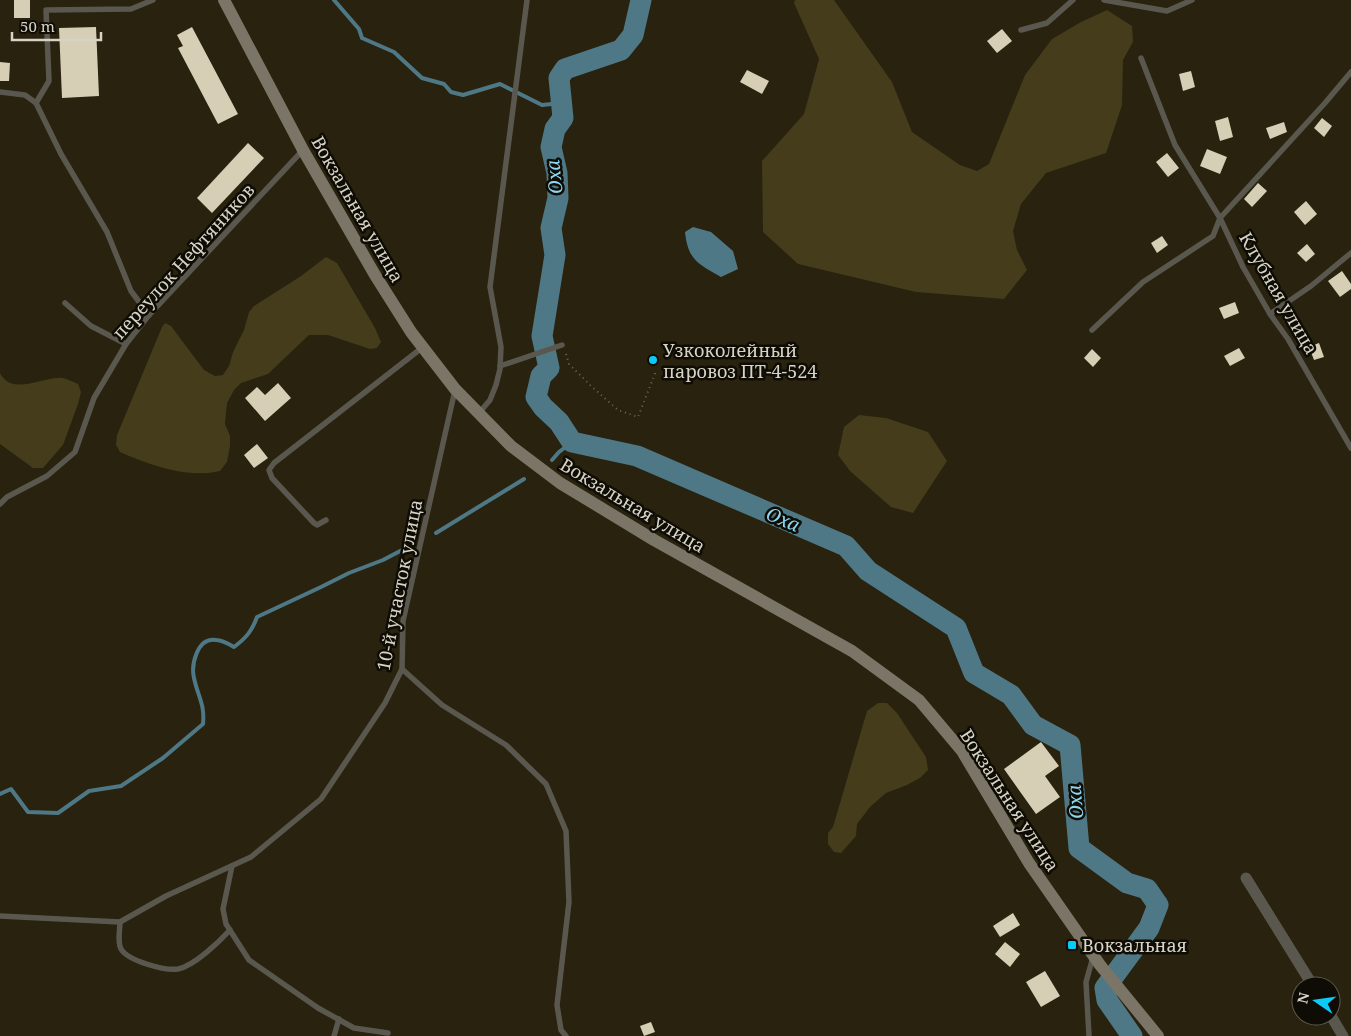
<svg xmlns="http://www.w3.org/2000/svg" width="1351" height="1036" font-family="'Noto Serif',serif">
	<rect width="100%" height="100%" fill="#28220e"/>
	<g fill="#443c1b">
		<polygon points="795,0 834,0 892,82 912,132 960,165 977,171 989,164 1025,75 1052,39 1081,22 1107,10 1132,26 1133,42 1123,60 1122,105 1106,153 1046,173 1021,204 1013,231 1017,250 1027,270 1004,299 916,292 798,264 763,232 762,161 804,114 819,59 794,3"/>
		<path d="M326,257L337,263L375,328L381,342L377,348L370,349L328,335H309L268,374L241,383L234,390L227,403L225,424L230,436V446L227,462L220,471C189,479 149,465 120,452L116,445L117,435L162,327L165,323L171,326L204,370L215,376L223,375L229,366L233,352L244,330L249,312L254,306L301,276Z"/>
		<path d="M0,373C12,397 44,376 63,378C68,379 73,382 78,384L81,392L78,404L63,445L43,468H33L0,444Z"/>
		<polygon points="859,415 886,418 928,432 947,461 913,513 891,507 850,471 838,455 844,427"/>
		<polygon points="878,703 887,703 897,713 926,757 928,770 920,778 907,785 886,793 870,807 857,824 856,836 841,853 834,852 828,844 828,833 833,827 867,711"/>
	</g>
	<path fill="#4f7886" d="M693,227L711,232L733,251L738,269L721,277C699,264 688,261 685,232Z"/>
	<g fill="none" stroke-linecap="round" stroke-linejoin="round">
		<g stroke="#4f7886" stroke-width="4">
			<polyline points="334,0 359,29 362,38 394,52 422,78 444,84 451,92 463,95 500,84 542,105 561,103"/>
			<polyline points="552,460 559,452 572,442"/>
			<polyline points="436,533 524,479"/>
			<path d="M0,794L11,789L28,812L58,813L89,791L121,786L163,758L203,724C205,704 198,697 194,678C191,665 197,637 216,640C222,640 229,644 234,647C246,638 252,631 257,617L321,587L349,573L383,560L404,549"/>
		</g>
		<polyline stroke="#4f7886" stroke-width="21" points="641,0 633,35 621,50 565,69 559,78 563,118 555,129 551,147 557,173 558,198 551,228 555,255 542,336 549,368 541,376 536,397 543,407 559,422 572,442 637,456 846,546 868,571 956,628 974,673 1011,695 1033,725 1070,745 1079,848 1127,883 1147,889 1158,905 1149,928 1105,988 1107,1000 1132,1036"/>
	</g>
	<g fill="#d6cfb6">
		<rect x="14" y="0" width="16" height="18"/>
		<polygon points="96,27 99,96 62,98 59,28"/>
		<polygon points="192,27 238,114 218,124 178,48 183,46 177,35"/>
		<polygon points="1002,29 1012,41 997,53 987,41"/>
		<polygon points="0,62 10,63 9,81 0,81"/>
		<polygon points="747,70 769,81 762,94 740,82"/>
		<polygon points="1191,71 1195,87 1183,91 1179,74"/>
		<polygon points="1228,117 1233,137 1220,141 1215,121"/>
		<polygon points="1322,118 1332,126 1324,137 1314,128"/>
		<polygon points="1284,122 1287,132 1270,139 1266,128"/>
		<polygon points="248,143 264,158 212,213 197,198"/>
		<polygon points="1207,149 1227,157 1220,174 1200,166"/>
		<polygon points="1167,153 1179,168 1168,177 1156,162"/>
		<polygon points="1258,183 1267,191 1252,207 1244,199"/>
		<polygon points="1306,201 1317,214 1305,225 1294,212"/>
		<polygon points="1162,236 1168,245 1157,253 1151,243"/>
		<polygon points="1307,244 1315,254 1306,262 1297,253"/>
		<polygon points="1342,271 1351,284 1351,289 1340,297 1328,281"/>
		<polygon points="1235,302 1239,313 1224,319 1219,308"/>
		<polygon points="1319,343 1324,357 1314,360 1309,347"/>
		<polygon points="1239,348 1245,358 1230,366 1224,356"/>
		<polygon points="1092,349 1101,358 1093,367 1084,358"/>
		<polygon points="278,383 291,398 265,421 245,398 257,387 265,395"/>
		<polygon points="257,444 268,458 254,468 244,455"/>
		<polygon points="1041,742 1059,766 1045,776 1060,797 1036,814 1004,769"/>
		<polygon points="1013,913 1020,925 1000,937 993,926"/>
		<polygon points="1005,942 1020,954 1010,967 995,954"/>
		<polygon points="1045,971 1060,996 1041,1007 1026,982"/>
		<polygon points="651,1022 655,1032 644,1036 640,1026"/>
	</g>
	<g fill="none" stroke-linecap="round" stroke-linejoin="round">
		<polyline stroke="#6d6857" stroke-width="2" stroke-dasharray="1 4" stroke-linecap="butt" points="566,354 569,364 591,386 618,410 638,417 656,371"/>
		<g stroke="#5a584e" stroke-width="5.5">
			<polyline points="1104,0 1167,11 1192,0"/>
			<polyline points="1021,30 1047,23 1073,0"/>
			<polyline points="1351,72 1325,103 1220,218 1243,267 1270,314 1288,339 1351,448"/>
			<polyline points="0,92 25,95 36,103 61,154 107,232 131,291 149,315"/>
			<polyline points="36,103 49,81 46,10 131,9 153,0"/>
			<polyline points="65,303 91,326 126,344"/>
			<polyline points="1270,314 1311,286 1351,253"/>
			<polyline points="1092,330 1143,282 1213,236 1220,218 1175,145 1141,58"/>
			<polyline points="500,366 562,345"/>
			<polyline points="479,413 490,400 496,385 500,369 501,347 490,287 527,0"/>
			<polyline points="0,504 7,497 47,476 75,452 94,398 126,344 149,315 303,150"/>
			<polyline points="326,520 317,525 314,523 272,478 269,470 274,463 423,347"/>
			<polyline points="402,669 442,705 506,745 546,784 566,831 569,902 557,1005 561,1030 566,1036"/>
			<polyline points="232,866 223,909 226,924 249,960 318,1008 354,1028 388,1033"/>
			<polyline points="0,916 120,922 166,896 251,857 321,799 385,703 402,669 403,621 455,390"/>
			<path d="M120,922C120,930 117,942 121,949C128,961 165,971 178,969C194,966 219,942 230,930"/>
			<polyline points="334,1036 339,1019"/>
			<polyline points="1089,1036 1086,982 1093,957"/>
		</g>
		<g stroke="#5a584e" stroke-width="11">
			<polyline points="1246,878 1313,986"/>
			<polyline points="1331,1016 1343,1036"/>
		</g>
		<polyline stroke="#7a7566" stroke-width="12" points="224,0 303,150 375,275 411,332 455,389 511,446 560,483 654,540 852,651 919,700 962,751 1029,863 1100,965 1158,1036"/>
	</g>
	<g fill="#0bcafa" stroke="#0e0c04" stroke-width="2">
		<circle cx="653" cy="360" r="5"/>
		<rect x="1067" y="940" width="10" height="10" rx="2.5"/>
	</g>
	<g text-anchor="middle" dominant-baseline="central" stroke-width="5" stroke-linejoin="round" paint-order="stroke">
		<g font-size="18" fill="#d7d4c7" stroke="#0e0c04">
			<text transform="translate(358 209) rotate(60)">Вокзальная улица</text>
			<text transform="translate(183 261) rotate(-48)">переулок Нефтяников</text>
			<text transform="translate(1279 293) rotate(60)">Клубная улица</text>
			<text transform="translate(633 505) rotate(31)">Вокзальная улица</text>
			<text transform="translate(399 585) rotate(-79)">10-й участок улица</text>
			<text transform="translate(1010 800) rotate(57)">Вокзальная улица</text>
		</g>
		<g font-size="18" fill="#d7d4c7" stroke="#0e0c04" text-anchor="start">
			<text x="663" y="350">Узкоколейный<tspan x="663" dy="21">паровоз ПТ-4-524</tspan></text>
			<text x="1082" y="945">Вокзальная</text>
		</g>
		<g font-size="19" font-style="italic" fill="#8ed6f1" stroke="#0e0c04">
			<text transform="translate(554 177) rotate(-96)">Оха</text>
			<text transform="translate(783 519) rotate(23)">Оха</text>
			<text transform="translate(1075 802) rotate(-95)">Оха</text>
		</g>
	</g>
	<g transform="translate(1316 1001) rotate(283)"><circle r="24" fill="#0e0c04" stroke="#5e5c52"/>
	<path d="M0-4L9 19L0 12L-9 19Z" fill="#0bcafa"/>
	<text y="-8" font-size="14" font-weight="bold" text-anchor="middle" fill="#d7d4c7">N</text>
	</g>
	<path d="M12 32v8h89v-8" fill="none" stroke="#d7d4c7" stroke-width="2.5"/>
	<text x="20" y="32" font-size="15" fill="#d7d4c7" stroke="#0e0c04" stroke-width="4" paint-order="stroke">50 m</text>
</svg>
